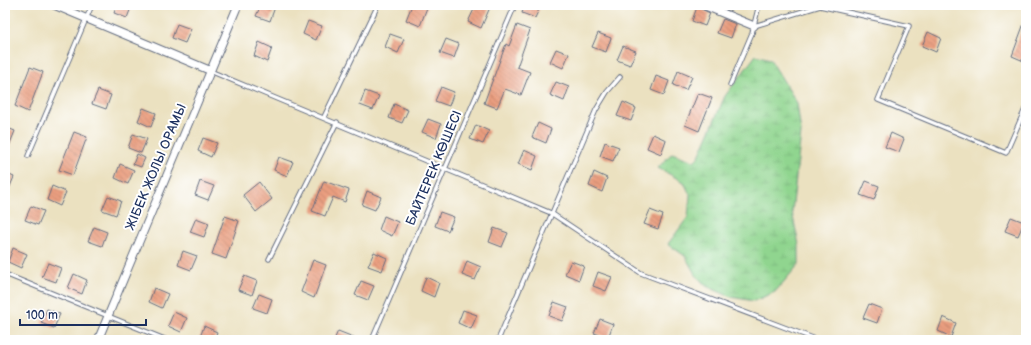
<svg xmlns="http://www.w3.org/2000/svg" width="1031" height="345" font-family="'Balsamiq Sans',sans-serif">
	<defs>
		<pattern id="wetland-marsh" width="20" height="14" patternUnits="userSpaceOnUse"><rect width="20" height="14" fill="#90d58f"/><path d="M1 5h8M5 5V1M11 12h8M15 12V8" fill="none" stroke="#7cb77e"/></pattern>
		<pattern id="building-back-hatch" width="6" height="6" patternUnits="userSpaceOnUse"><rect width="6" height="6" fill="#ea9e7f"/><path d="M-1 5l2 2M0 0l6 6M5-1l2 2" fill="none" stroke="#bd816b"/></pattern>
	</defs>
	<rect width="100%" height="100%" fill="#fff"/>
	<filter id="ink" filterUnits="userSpaceOnUse"><feTurbulence type="fractalNoise" baseFrequency=".025" numOctaves="2"/><feDisplacementMap in="SourceGraphic" scale="8" xChannelSelector="R" yChannelSelector="G"/><feConvolveMatrix kernelMatrix="1 2 1 2 8 2 1 2 1" color-interpolation-filters="sRGB"/></filter>
	<filter id="wash" filterUnits="userSpaceOnUse"><feTurbulence type="fractalNoise" baseFrequency=".012" numOctaves="4" result="noise"/><feDisplacementMap in="SourceGraphic" scale="16" xChannelSelector="R" yChannelSelector="G"/><feGaussianBlur stdDeviation="0.9" result="paint"/><feColorMatrix in="noise" values="0 0 0 0 0 0 0 0 0 0 0 0 0 0 0 0 0 1.4 0 .05"/><feComposite in="paint" operator="in"/></filter>
	<g filter="url(#wash)">
		<rect width="100%" height="100%" fill="#ebe1c0"/>
		<polygon fill="url(#wetland-marsh)" stroke="#568276" points="756,55 770,59 797,103 801,133 792,212 799,245 799,264 775,292 754,301 731,297 706,286 695,274 685,256 668,244 688,217 690,195 684,182 658,168 672,153 694,161 699,156 725,96"/>
		<g id="blocks">
			<g fill="url(#building-back-hatch)">
				<polygon points="117,5 132,5 127,18 114,13"/>
				<polygon points="261,5 275,7 270,21 256,16"/>
				<polygon points="412,5 428,5 420,26 406,20"/>
				<polygon points="476,5 491,5 481,28 468,22"/>
				<polygon points="525,5 541,5 535,18 522,13"/>
				<polygon points="697,7 710,13 705,26 692,21"/>
				<polygon points="1026,18 1026,62 1012,56"/>
				<polygon points="723,19 736,24 731,38 717,33"/>
				<polygon points="308,21 322,26 316,40 303,34"/>
				<polygon points="177,24 191,29 185,43 172,38"/>
				<polygon points="517,25 530,30 517,67 530,72 521,95 505,89 497,108 484,103 506,44 509,46"/>
				<polygon points="928,32 941,38 936,52 922,46"/>
				<polygon points="598,33 611,38 606,52 592,47"/>
				<polygon points="390,34 404,39 398,53 385,47"/>
				<polygon points="446,39 459,44 454,58 440,53"/>
				<polygon points="259,42 272,48 267,62 254,56"/>
				<polygon points="623,46 636,51 630,65 617,60"/>
				<polygon points="556,49 569,54 563,68 550,62"/>
				<polygon points="30,67 43,72 28,112 15,106"/>
				<polygon points="678,71 692,77 686,90 673,85"/>
				<polygon points="656,76 669,81 664,95 651,90"/>
				<polygon points="556,82 569,87 564,101 550,95"/>
				<polygon points="441,87 454,92 449,106 435,101"/>
				<polygon points="98,90 111,95 106,109 92,104"/>
				<polygon points="365,91 379,96 373,110 360,105"/>
				<polygon points="698,93 712,98 699,131 685,125"/>
				<polygon points="623,102 636,108 631,121 617,116"/>
				<polygon points="394,104 408,110 402,123 389,118"/>
				<polygon points="143,108 156,113 151,127 138,121"/>
				<polygon points="428,119 441,124 436,138 422,132"/>
				<polygon points="538,123 551,129 546,143 532,137"/>
				<polygon points="476,125 489,131 483,144 470,139"/>
				<polygon points="5,127 15,131 5,156"/>
				<polygon points="74,132 87,137 73,175 59,170"/>
				<polygon points="891,133 904,139 899,152 885,147"/>
				<polygon points="133,134 147,139 141,153 128,148"/>
				<polygon points="653,134 666,140 661,154 647,148"/>
				<polygon points="203,138 217,143 211,157 198,151"/>
				<polygon points="605,142 619,147 613,161 600,156"/>
				<polygon points="524,150 537,156 532,170 518,164"/>
				<polygon points="137,154 145,158 141,167 133,164"/>
				<polygon points="279,157 293,162 287,176 274,170"/>
				<polygon points="120,164 134,170 128,184 115,178"/>
				<polygon points="594,172 607,178 602,192 589,186"/>
				<polygon points="5,173 14,177 5,198"/>
				<polygon points="200,181 214,186 208,200 195,195"/>
				<polygon points="324,181 349,190 345,202 333,197 325,216 312,211"/>
				<polygon points="866,181 879,186 874,200 860,195"/>
				<polygon points="259,182 272,199 256,212 243,195"/>
				<polygon points="52,186 66,192 60,206 47,200"/>
				<polygon points="367,191 381,197 375,210 362,205"/>
				<polygon points="108,196 121,201 116,215 102,210"/>
				<polygon points="31,206 44,211 38,225 25,220"/>
				<polygon points="650,210 663,215 658,229 644,224"/>
				<polygon points="440,212 454,217 448,231 435,226"/>
				<polygon points="225,216 239,221 226,259 212,254"/>
				<polygon points="384,216 398,222 392,236 379,230"/>
				<polygon points="1011,217 1024,222 1018,236 1005,231"/>
				<polygon points="196,218 209,223 204,237 190,232"/>
				<polygon points="94,227 107,232 102,246 88,241"/>
				<polygon points="494,228 508,233 502,247 489,242"/>
				<polygon points="13,248 27,254 21,268 8,262"/>
				<polygon points="183,251 197,256 191,270 178,265"/>
				<polygon points="374,252 387,258 382,271 368,266"/>
				<polygon points="313,260 326,265 314,298 301,292"/>
				<polygon points="467,261 481,267 475,280 462,275"/>
				<polygon points="571,261 584,266 579,280 565,274"/>
				<polygon points="48,263 61,268 56,282 42,277"/>
				<polygon points="598,272 612,277 606,291 593,286"/>
				<polygon points="74,274 87,280 82,294 68,288"/>
				<polygon points="244,276 257,281 252,295 238,290"/>
				<polygon points="426,277 439,283 434,297 421,291"/>
				<polygon points="361,281 374,286 368,300 355,295"/>
				<polygon points="154,288 168,294 162,308 149,302"/>
				<polygon points="259,294 272,299 267,313 253,308"/>
				<polygon points="554,302 568,307 562,321 549,316"/>
				<polygon points="869,304 882,309 877,323 863,318"/>
				<polygon points="47,309 60,314 54,328 41,323"/>
				<polygon points="463,310 477,315 471,329 458,323"/>
				<polygon points="174,312 187,318 181,332 168,326"/>
				<polygon points="943,317 956,323 951,337 938,331"/>
				<polygon points="600,319 613,324 608,338 594,333"/>
				<polygon points="204,326 217,332 214,340 199,340"/>
				<polygon points="338,331 361,340 334,340"/>
			</g>
		</g>
	</g>
	<g filter="url(#ink)">
		<use href="#blocks" fill-opacity="0" stroke="#646d80" stroke-width="1"/>
		<g fill="none" stroke-linecap="round" stroke-linejoin="round">
			<defs>
				<g id="lane">
					<polyline points="754,26 820,6 909,26 878,100 1006,153 1026,107"/>
					<polyline points="210,71 551,213 641,273 818,340"/>
					<polyline points="730,85 752,33 759,5"/>
					<polyline points="324,117 378,5"/>
					<polyline points="28,156 92,5"/>
					<polyline points="269,259 337,122"/>
					<polyline points="5,274 167,340"/>
					<polyline points="372,340 515,5"/>
					<polyline points="498,340 596,110 607,92 620,77"/>
				</g>
				<g id="street">
					<polyline points="54,5 209,70"/>
					<polyline points="703,5 754,26"/>
					<polyline points="98,340 238,5"/>
				</g>
			</defs>
			<use href="#lane" stroke="#646d80" stroke-width="5.5"/>
			<use href="#street" stroke="#646d80" stroke-width="9"/>
			<use href="#lane" stroke="#fff" stroke-width="3.5"/>
			<use href="#street" stroke="#fff" stroke-width="7"/>
		</g>
	</g>
	<g text-anchor="middle" dominant-baseline="central" stroke-width="4" stroke-linejoin="round" paint-order="stroke">
		<g font-size="13" fill="#1b2f5e" stroke="#fff">
			<text transform="translate(156 167) rotate(-67)">ЖІБЕК ЖОЛЫ ОРАМЫ</text>
			<text transform="translate(434 168) rotate(-67)">БАЙТЕРЕК КӨШЕСІ</text>
		</g>
	</g>
	<rect width="1031" height="345" fill="none" stroke="#fff" stroke-width="20"/>
	<path d="M20 319v6h126v-6" fill="none" stroke="#1b2f5e" stroke-width="2"/>
	<text x="26" y="319" font-size="12" fill="#1b2f5e" stroke="#ffffff" stroke-width="3" paint-order="stroke">100 m</text>
</svg>
